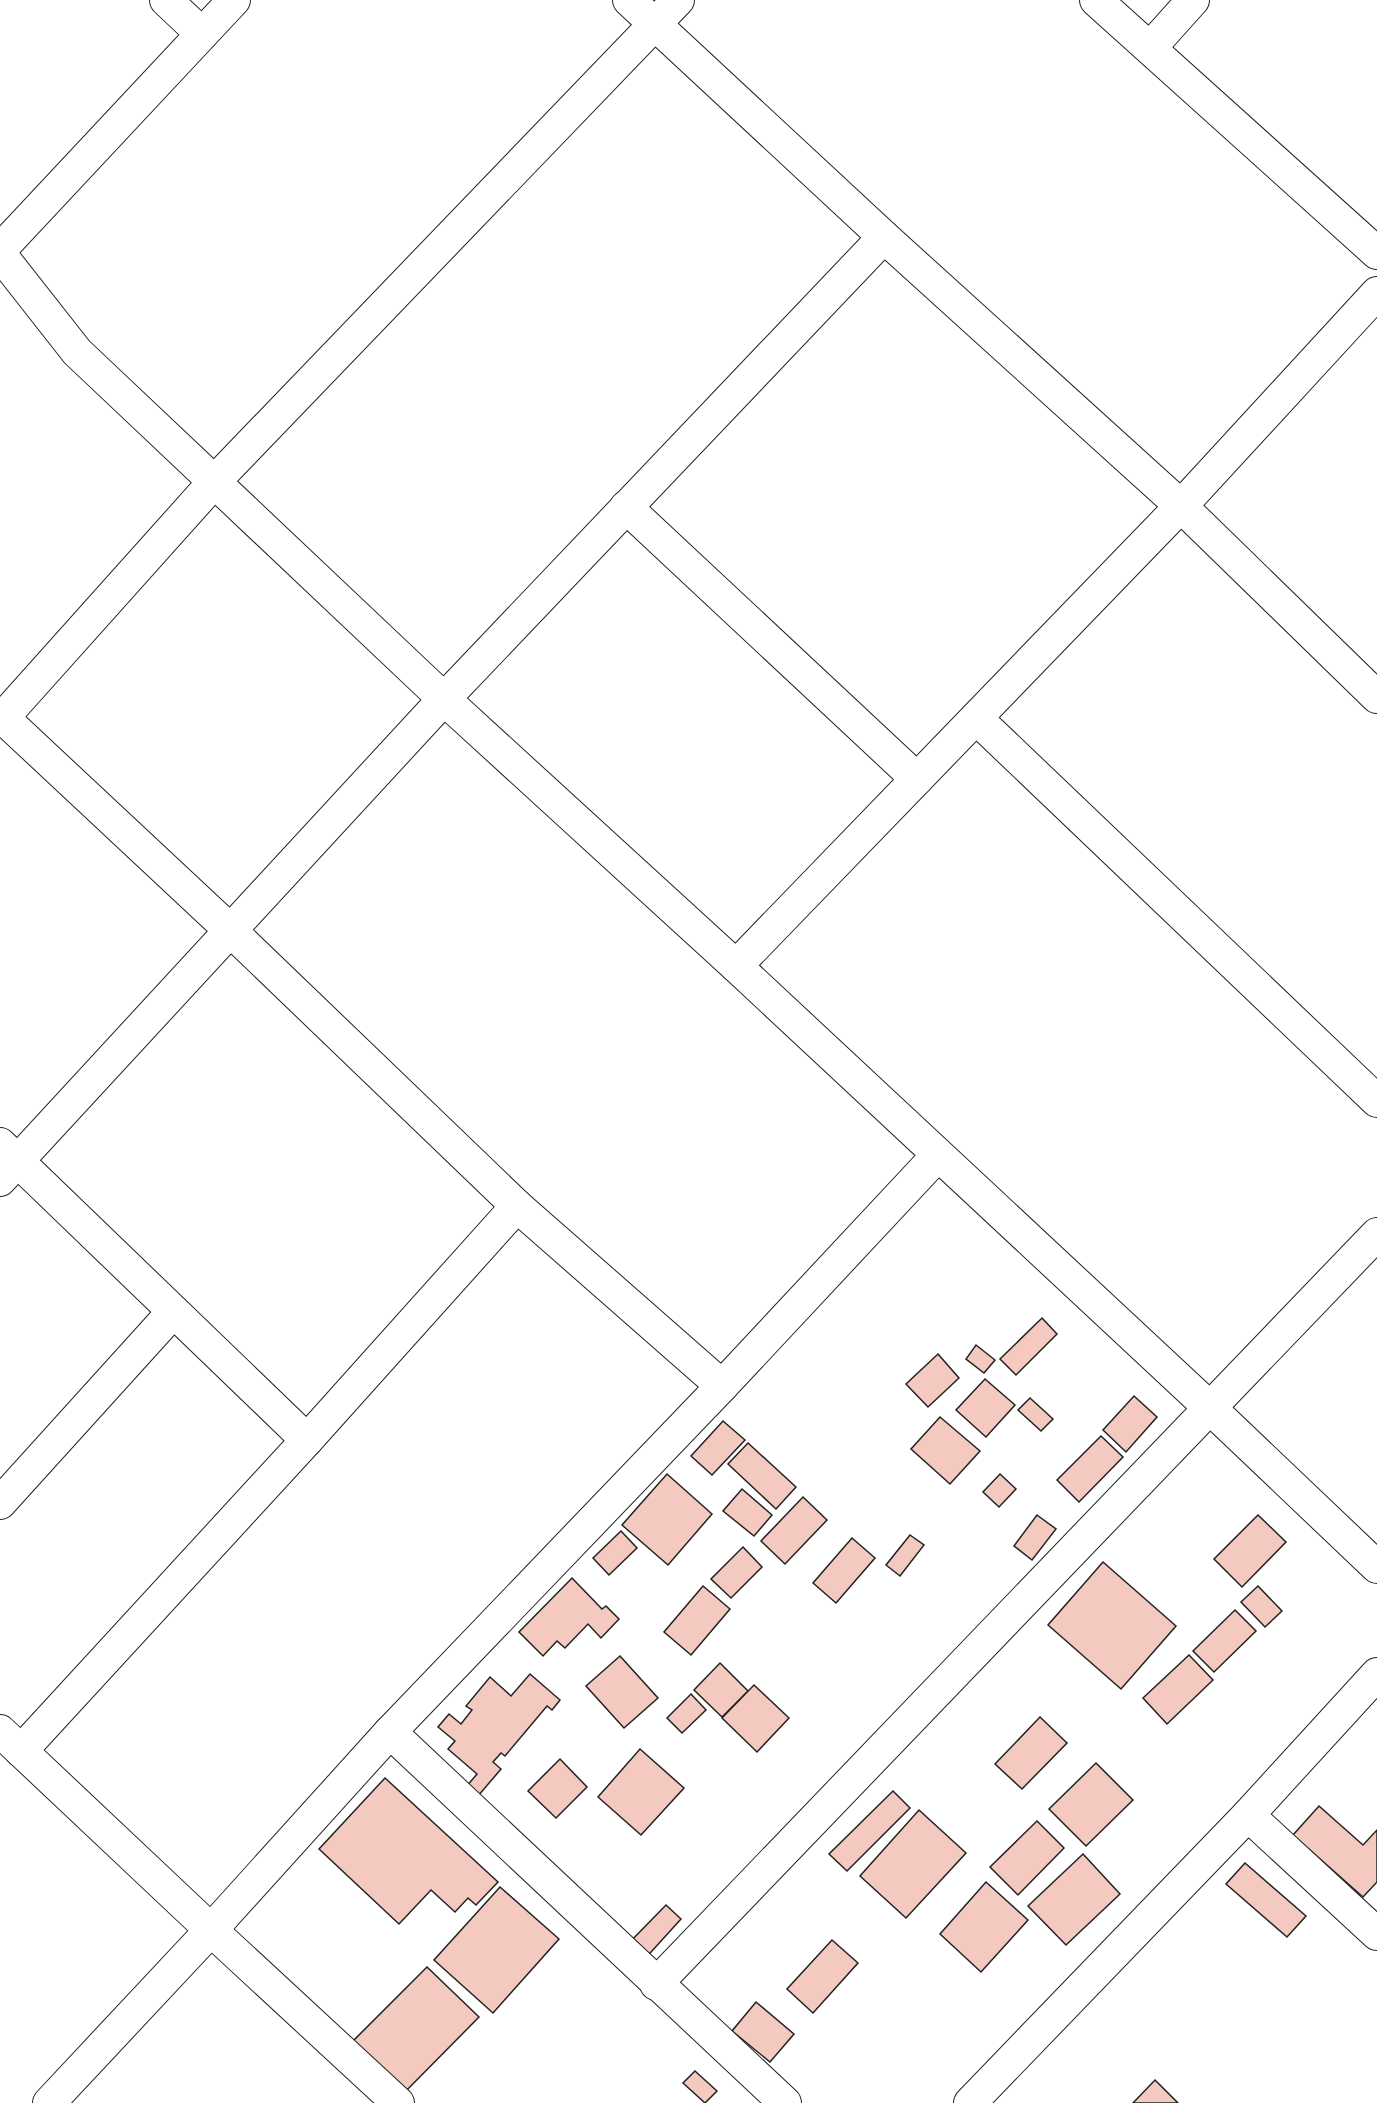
<svg xmlns="http://www.w3.org/2000/svg" width="1377" height="2103" font-family="'Golos Text',sans-serif">
	<rect width="100%" height="100%" fill="#fff"/>
	<g fill="#f3c9c0" stroke="#222" stroke-width="1.5">
		<polygon points="1042,1318 1057,1334 1016,1375 1000,1359"/>
		<polygon points="976,1345 995,1360 984,1373 966,1359"/>
		<polygon points="938,1354 959,1378 928,1407 906,1384"/>
		<polygon points="985,1379 1015,1405 986,1437 956,1410"/>
		<polygon points="1134,1396 1157,1417 1126,1452 1103,1430"/>
		<polygon points="1030,1398 1053,1419 1041,1431 1018,1410"/>
		<polygon points="940,1417 980,1451 950,1484 911,1449"/>
		<polygon points="723,1421 745,1440 712,1475 691,1456"/>
		<polygon points="1101,1436 1123,1457 1079,1502 1057,1480"/>
		<polygon points="748,1443 796,1487 776,1509 728,1464"/>
		<polygon points="667,1474 712,1514 668,1565 622,1525"/>
		<polygon points="1000,1474 1016,1489 999,1507 983,1492"/>
		<polygon points="742,1489 772,1515 754,1536 723,1511"/>
		<polygon points="803,1497 827,1520 785,1564 761,1541"/>
		<polygon points="1037,1515 1056,1529 1032,1560 1014,1546"/>
		<polygon points="1258,1515 1286,1542 1242,1587 1214,1559"/>
		<polygon points="621,1531 637,1548 609,1575 593,1558"/>
		<polygon points="910,1535 924,1545 900,1576 886,1565"/>
		<polygon points="852,1538 875,1558 836,1603 813,1583"/>
		<polygon points="743,1547 762,1567 731,1598 711,1579"/>
		<polygon points="1103,1562 1176,1626 1121,1689 1048,1625"/>
		<polygon points="572,1578 602,1609 606,1606 619,1619 601,1638 588,1624 565,1648 557,1641 543,1656 519,1632"/>
		<polygon points="703,1586 730,1609 691,1655 664,1632"/>
		<polygon points="1258,1586 1282,1611 1265,1627 1241,1602"/>
		<polygon points="1235,1610 1256,1631 1214,1672 1193,1651"/>
		<polygon points="1189,1655 1213,1680 1167,1724 1143,1698"/>
		<polygon points="620,1656 658,1698 624,1728 586,1686"/>
		<polygon points="720,1663 748,1691 722,1717 694,1690"/>
		<polygon points="530,1674 560,1700 552,1710 547,1706 505,1756 501,1753 493,1762 501,1769 478,1796 466,1787 477,1774 448,1749 455,1741 438,1727 449,1714 461,1724 472,1710 466,1706 490,1677 511,1696"/>
		<polygon points="754,1685 789,1718 757,1752 722,1718"/>
		<polygon points="691,1694 706,1710 682,1733 667,1718"/>
		<polygon points="1040,1717 1067,1743 1022,1789 995,1764"/>
		<polygon points="640,1749 684,1788 641,1835 598,1797"/>
		<polygon points="560,1759 587,1787 556,1818 528,1791"/>
		<polygon points="1096,1763 1133,1800 1086,1846 1049,1809"/>
		<polygon points="385,1778 498,1882 476,1905 468,1898 455,1912 431,1890 399,1924 319,1849"/>
		<polygon points="893,1791 910,1808 847,1871 829,1854"/>
		<polygon points="1319,1806 1363,1845 1377,1830 1377,1882 1363,1897 1293,1835"/>
		<polygon points="919,1810 966,1853 906,1918 860,1876"/>
		<polygon points="1037,1821 1064,1848 1018,1895 990,1867"/>
		<polygon points="1083,1854 1120,1894 1066,1945 1028,1906"/>
		<polygon points="1245,1863 1306,1916 1287,1937 1226,1884"/>
		<polygon points="986,1882 1028,1920 981,1972 940,1934"/>
		<polygon points="500,1887 559,1939 493,2013 434,1960"/>
		<polygon points="666,1905 681,1919 642,1962 626,1946"/>
		<polygon points="832,1940 858,1963 813,2013 787,1989"/>
		<polygon points="427,1967 479,2017 401,2096 349,2045"/>
		<polygon points="756,2002 794,2034 770,2062 732,2031"/>
		<polygon points="695,2071 717,2091 705,2103 683,2083"/>
		<polygon points="1155,2080 1178,2103 1133,2103"/>
	</g>
	<g fill="none" stroke-linecap="round" stroke-linejoin="round">
		<defs>
			<g id="street">
				<polyline points="166,0 202,34"/>
				<polyline points="629,0 884,237 1181,506 1377,697"/>
				<polyline points="1096,0 1377,253"/>
				<polyline points="1150,48 1193,0"/>
				<polyline points="0,250 234,0"/>
				<polyline points="0,254 77,352 444,699 736,966 1210,1408 1377,1567"/>
				<polyline points="626,507 917,779"/>
				<polyline points="0,715 231,931 517,1206 722,1386"/>
				<polyline points="976,718 1377,1101"/>
				<polyline points="0,721 214,482 678,0"/>
				<polyline points="736,966 1181,506 1377,293"/>
				<polyline points="0,1144 307,1440"/>
				<polyline points="0,1180 444,699 884,237"/>
				<polyline points="0,1503 173,1312"/>
				<polyline points="0,1731 211,1930 398,2103"/>
				<polyline points="390,1732 785,2103"/>
				<polyline points="21,1751 307,1440 517,1206"/>
				<polyline points="1248,1815 1377,1934"/>
				<polyline points="656,1984 1377,1234"/>
				<polyline points="49,2103 211,1930 390,1732 722,1386 937,1156"/>
				<polyline points="970,2103 1248,1815 1377,1674"/>
			</g>
		</defs>
		<use href="#street" stroke="#222" stroke-width="34"/>
		<use href="#street" stroke="#fff" stroke-width="32"/>
	</g>
</svg>
